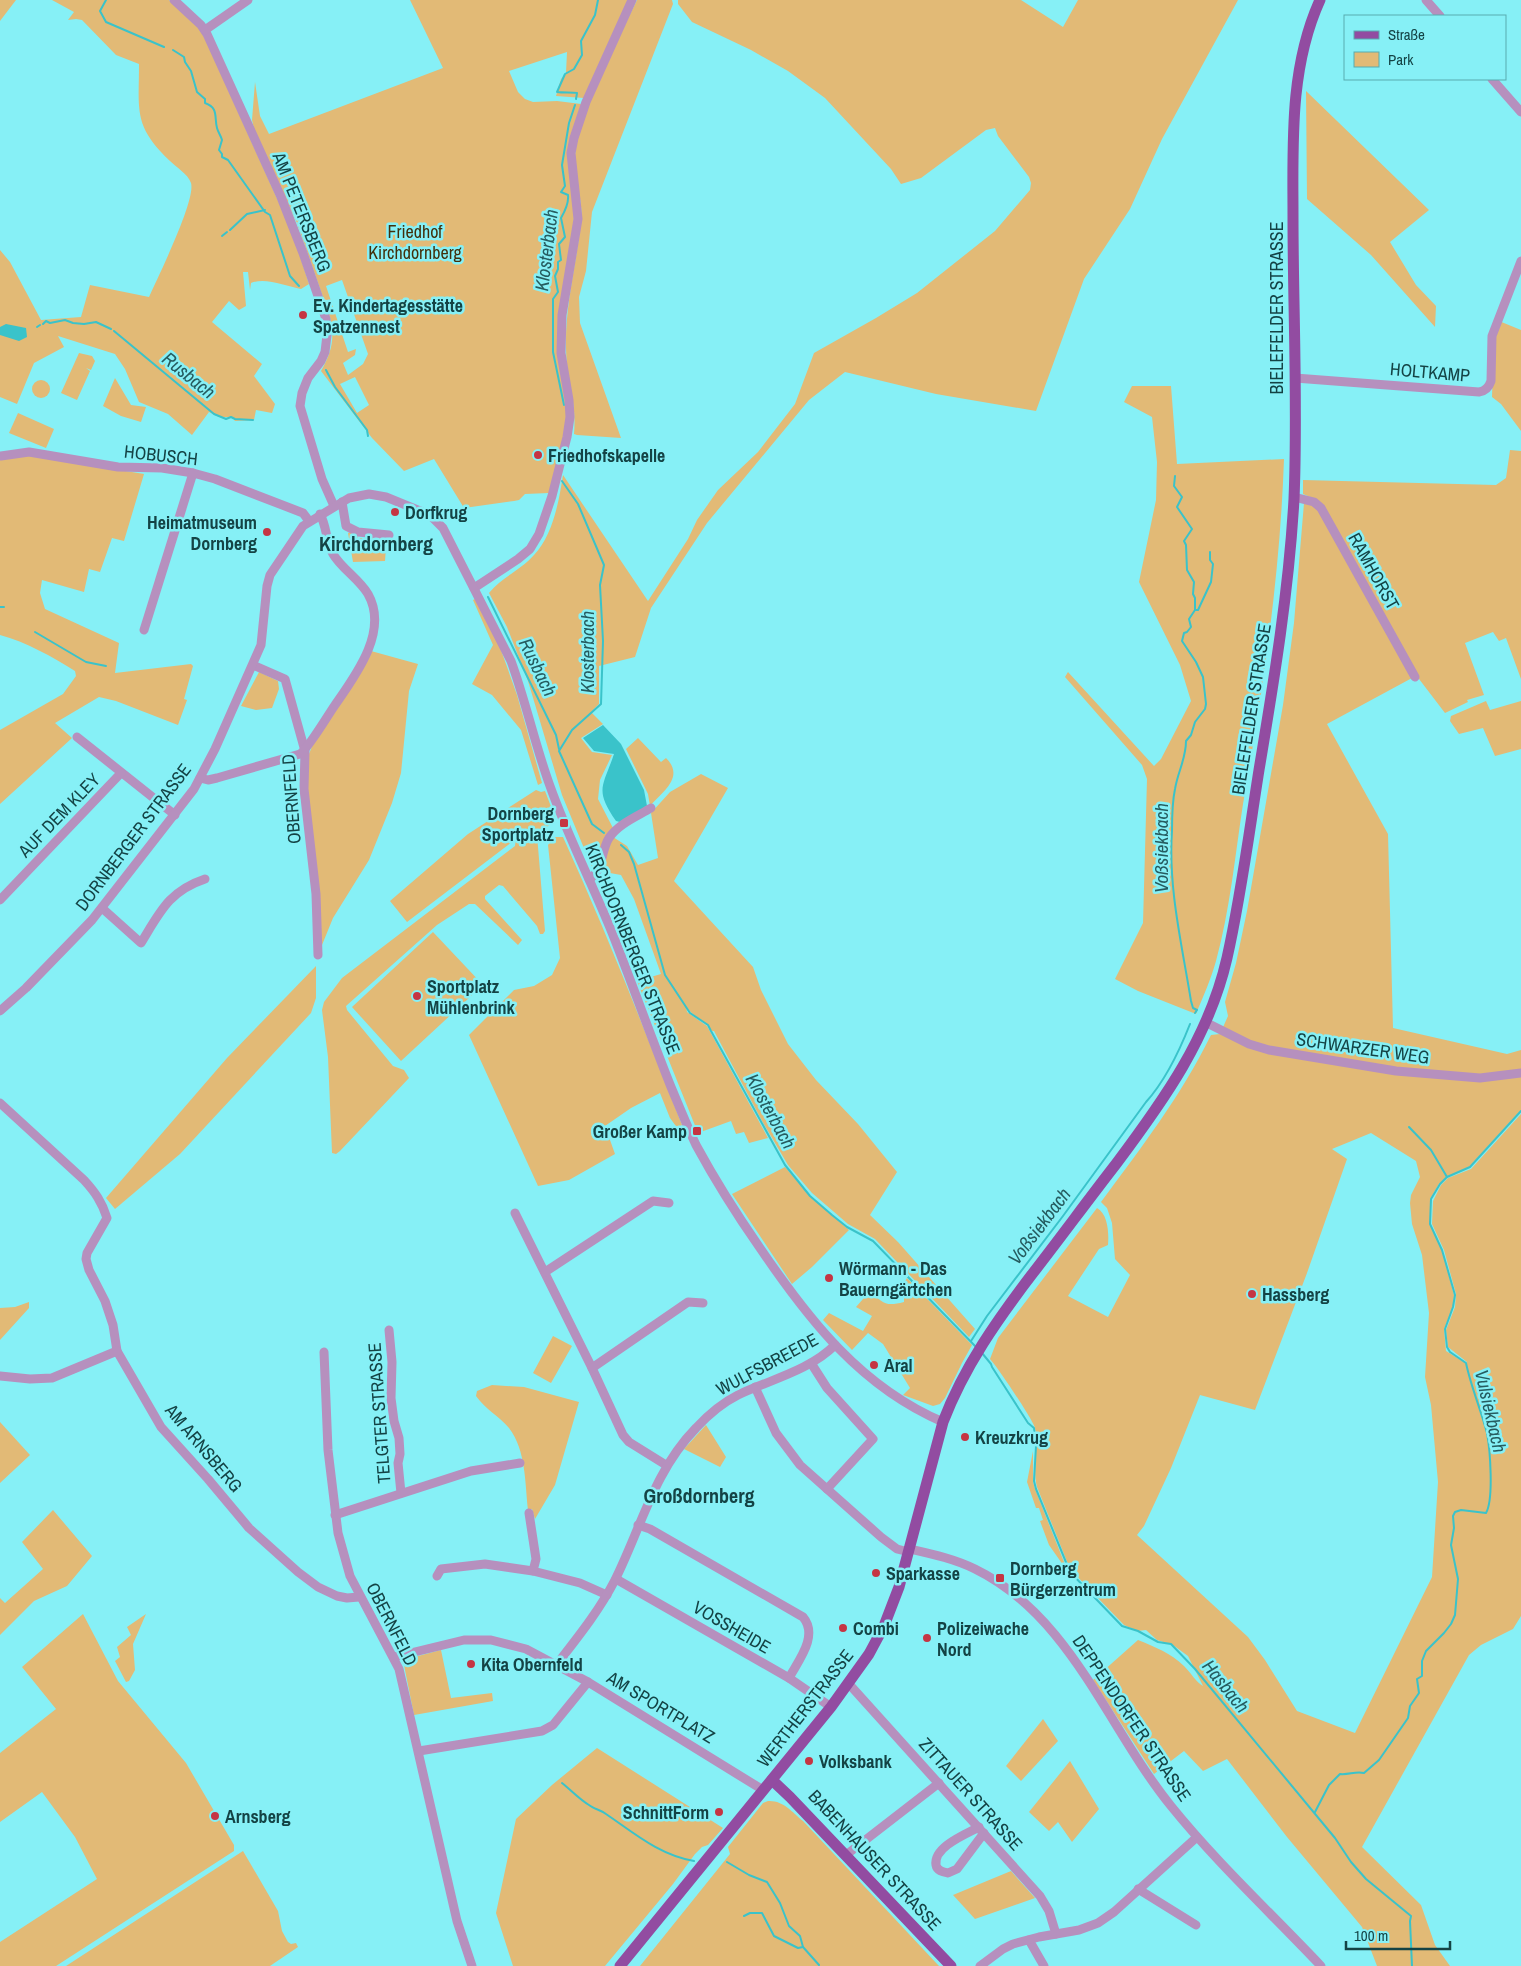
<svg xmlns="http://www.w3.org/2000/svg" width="1521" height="1966" font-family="'Archivo Narrow',sans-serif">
	<rect width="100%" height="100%" fill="#86f0f6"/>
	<g fill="#e2ba76" fill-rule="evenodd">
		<polygon points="0,0 16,0 0,21"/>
		<path d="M52,0H169L199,28L204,36L293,234L309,284L301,289C286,286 265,277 251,283L250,290L248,272H243L246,306L239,310L229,301L212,322L262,364L254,376L275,404L272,413L256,410L254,420L235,421L232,417H219L209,412L192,435L168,414L139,402L125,369L115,354L58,336L64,347L34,363L17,404L0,397V250L10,262L41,320L81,317L90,285L149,297C158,277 196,200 191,183C188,174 176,167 170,161C133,126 139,111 139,64L116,55L82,20L76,19L68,20L74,12Z"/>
		<path d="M410,0H628L584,98L556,96L561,79L566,73L567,52L509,71L518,92L525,99L533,102L557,101L581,104L569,142L574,219L559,316L566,399V428L549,493L525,494L519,500L514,501L464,508L434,459L404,471L372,438L321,371C332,352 335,338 330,317L297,223L255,133L252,120L255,82L260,116L269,134L443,68ZM342,280L368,354L363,364L348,375L343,363L355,355L356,349L348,352L326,286ZM355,377L369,405L357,413L340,384Z"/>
		<path d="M637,0H672L673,4L592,212L586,271L579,297L580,323L621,438L577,435L574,434C577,401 566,378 566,348C565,306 576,265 581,223C584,201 573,178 575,155C580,107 616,44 637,0Z"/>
		<path d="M678,0H1021L1063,27L1078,0H1238L1162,139L1130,209L1084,279L1036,411L936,394L845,372L809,400L707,523L651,608L635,657L599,666V704L591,712L603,724L581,738L592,752L612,755L600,780L598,799L613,828L595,870H593L562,795L528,681L507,627L489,593C502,577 521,570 534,555C553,535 559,501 563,475L648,601L688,539L697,520L718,490L758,452L795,404L814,353L876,318L917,293L995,231L1030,190L1031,183L1029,177L998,136L995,128L986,130L921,178L901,184L891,169L825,98L788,71L751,50L692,22L678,4Z"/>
		<polygon points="1306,91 1429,210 1390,242 1416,285 1436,306 1435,327 1371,255 1307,199"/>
		<polygon points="1499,321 1521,330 1521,431 1501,404 1492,397 1494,336"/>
		<polygon points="79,353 92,356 95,361 91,370 86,368 90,371 77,400 61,393"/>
		<polygon points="115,378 131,405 146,407 141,422 121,416 103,406"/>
		<circle cx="41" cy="389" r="9"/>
		<path d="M1132,386H1171L1177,464L1284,459C1280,576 1263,690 1243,804C1235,856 1230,910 1216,961C1211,979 1203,997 1196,1014L1138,991L1115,979L1143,923L1147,779L1142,765L1065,677L1068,672L1154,766L1161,759L1191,701L1180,665L1139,582L1156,500L1157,462L1152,417L1124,402Z"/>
		<polygon points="18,413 54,429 46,448 9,433"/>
		<polygon points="1510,450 1521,451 1521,679 1506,638 1499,641 1493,632 1465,643 1484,695 1467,700 1468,702 1445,713 1416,675 1313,498 1303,494 1303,480 1496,485 1506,478"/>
		<path d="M28,455L144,474L124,541L112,538L100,572L89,569L84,592L42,580L40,593L45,609L119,643L115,673L191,664L193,666L184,699L187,700L178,725L116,701L99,697L55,723L72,738L0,804V730L63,694L76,676L75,671C53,657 26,642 0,635V459Z"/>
		<path d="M1304,503L1312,505L1318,509L1412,678L1327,724L1388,834L1393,1028L1507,1054L1521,1050V1110L1469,1167L1446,1177L1439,1184L1430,1199V1224L1442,1250L1454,1295L1453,1307L1444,1329L1446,1351L1467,1364V1362L1448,1347L1446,1330L1455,1307L1456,1294L1444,1250L1432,1224L1433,1201L1441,1185L1448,1178L1471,1169L1521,1114V1616L1513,1629L1481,1645L1469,1655L1362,1847L1421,1905L1435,1945L1450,1966H1377L1362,1927L1287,1837L1227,1759L1203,1771L1184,1751L1154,1774L1093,1680L1138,1640C1155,1647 1171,1653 1184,1666C1191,1673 1196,1682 1203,1686L1188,1656L1173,1645L1157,1640L1146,1630L1137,1631L1124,1625L1070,1569L1037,1487C1032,1467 1039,1447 1035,1428C1033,1420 997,1366 990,1359L998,1338L1097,1208C1108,1214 1109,1233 1108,1245L1099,1249L1068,1296L1108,1317L1130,1275L1115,1259L1112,1223L1107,1208L1101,1202C1141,1148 1181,1096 1211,1035L1220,1034L1228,1016L1225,1002L1236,963L1247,911L1283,705L1294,623ZM1371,1133L1416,1161L1420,1177L1411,1195L1410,1203L1412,1224L1422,1255L1429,1313L1425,1377L1431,1405L1438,1482L1432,1577L1355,1733L1297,1711L1265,1660L1248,1637L1137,1535L1144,1526L1171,1468L1200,1395L1255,1410L1307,1273L1347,1159L1332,1149Z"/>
		<polygon points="351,532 355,534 358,538 369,539 372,536 381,537 383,546 386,547 385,561 353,562 348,533"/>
		<polygon points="475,599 498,642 506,664 517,695 542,783 538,785 521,730 492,695 472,684 493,645 473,600"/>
		<polygon points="371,651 418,664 409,691 401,773 392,803 369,860 333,918 322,945 306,783 309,754 313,744"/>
		<polygon points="259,672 278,681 279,689 272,708 256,710 241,706"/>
		<polygon points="1486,701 1490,710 1521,701 1521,749 1495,756 1483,728 1459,734 1450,721 1451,716"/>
		<path d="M638,738L661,762L666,758C685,777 663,791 650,806L648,794L626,749Z"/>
		<path d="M701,774L728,788L674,881L753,967L761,990L788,1044L816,1080L858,1124L897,1172L870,1215L898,1242L975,1329L969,1337L875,1239L848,1224L812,1193L788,1165L762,1121L714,1031H712C706,1020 692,1017 686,1006L687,1012L707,1026L768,1138L749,1143L744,1132L736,1134L731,1121L698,1133L637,981L661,974L634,899L621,875L599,871L613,837L627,846L638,865L658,858L651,813L670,792Z"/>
		<polygon points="536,790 541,792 545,791 555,817 554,822 539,832 537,835 545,931 543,934 540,934 537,926 503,886 499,885 485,896 485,899 522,940 518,945 475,904 469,904 437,925 346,1006 347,1010 393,1066 404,1070 409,1078 340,1151 336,1154 332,1153 328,1057 322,1010 324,1002 342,978 515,846 516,839 407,922 390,901 468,834"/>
		<path d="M554,837H563C606,931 644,1029 682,1125L678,1129L670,1118L660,1093L631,1108L605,1126L615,1154L569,1180L538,1186L469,1035L514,990L534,986L552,975L560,958L548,845Z"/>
		<polygon points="433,932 483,985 401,1061 352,1007"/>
		<polygon points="316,966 316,998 311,1013 180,1154 115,1209 106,1198 227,1058"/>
		<polygon points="785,1167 810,1196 849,1230 812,1267 792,1284 732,1194"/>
		<path d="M907,1278L972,1345L962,1363L945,1398L940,1404L933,1406L903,1395L910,1388L883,1344L868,1333L852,1350L823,1320L829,1313L863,1331L872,1316L856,1307L870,1291C883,1303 885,1307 904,1302V1283Z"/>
		<polygon points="29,1302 29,1308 0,1340 0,1308 15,1307"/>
		<polygon points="553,1336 572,1346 551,1383 533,1373"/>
		<path d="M492,1385L524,1387L579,1402L555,1485L535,1519L532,1509L528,1510C525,1483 526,1450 509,1428C499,1416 485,1409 476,1396L477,1391Z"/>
		<polygon points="0,1422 30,1455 0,1483"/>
		<polygon points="706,1425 726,1457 720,1467 684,1449"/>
		<polygon points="1033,1451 1033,1482 1035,1489 1068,1572 1049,1545 1040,1521 1043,1520 1039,1508 1036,1508 1027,1482"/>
		<polygon points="53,1510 92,1556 67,1586 34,1601 0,1635 0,1598 5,1603 43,1569 22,1542"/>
		<polygon points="83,1614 118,1681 186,1763 234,1845 234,1851 56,1966 0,1966 0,1942 97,1879 75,1837 42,1792 0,1822 0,1753 56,1709 22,1667"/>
		<polygon points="146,1614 133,1644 135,1670 129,1681 126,1682 115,1661 120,1657 117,1647 131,1635 127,1627"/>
		<polygon points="441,1650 451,1698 492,1693 493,1701 414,1715 403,1660"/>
		<polygon points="1043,1719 1058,1741 1021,1781 1006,1766"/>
		<polygon points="597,1748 723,1828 708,1845 702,1847 695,1854 673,1884 605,1966 513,1966 496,1913 516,1819 552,1785"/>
		<polygon points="1070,1761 1099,1809 1072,1842 1058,1822 1049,1831 1029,1812"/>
		<path d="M768,1801C783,1800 792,1812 803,1821L939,1966H640L730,1854L728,1847L763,1803Z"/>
		<polygon points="243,1851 278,1911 282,1931 288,1942 291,1944 296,1943 298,1947 270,1966 66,1966"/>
		<polygon points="1011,1871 1035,1898 975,1919 953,1895"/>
	</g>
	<g fill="#3ac3ca">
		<polygon points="6,324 26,328 27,337 19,341 0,335 0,327"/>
		<path d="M603,725L621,744L644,790L647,806L620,822L616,821C594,789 603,787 614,754L594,751L583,738Z"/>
	</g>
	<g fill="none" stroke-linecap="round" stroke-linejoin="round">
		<g stroke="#3ac3ca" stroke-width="2">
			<polyline points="106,0 100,11 106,22 164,47"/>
			<path d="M173,50L184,57L185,62L191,71L197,92L205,99V103C219,108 214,117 217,128C218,132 221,136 222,140L219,150L222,154V157L228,160L265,212L270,215L290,276L299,286"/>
			<path d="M576,99L577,93C571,92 564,93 557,92L565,74L574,69L582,55L581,41L595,15L598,0"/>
			<polyline points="230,230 247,214 265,210"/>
			<polyline points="222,236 227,232"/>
			<polyline points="43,324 46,321 50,323 65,320 73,323 84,324 96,322 111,329"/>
			<polyline points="37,327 40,325"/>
			<polyline points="114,331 214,414 226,419 231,417 235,419 253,420"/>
			<polyline points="326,370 335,387 367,430 368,436"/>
			<path d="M564,405L553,352V299L558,292L555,276L558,269V262L561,260L559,244L565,237L561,218C565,211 569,203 568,195L561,192L565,186L562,165L569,123L575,105"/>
			<path d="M1175,476L1174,486L1182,497L1177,507L1192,529L1184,541L1186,545L1187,570L1194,582L1193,594L1195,598V610L1189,619L1191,627L1187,632L1184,633L1182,641L1196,662L1203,677L1206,704L1205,709L1195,722L1191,735L1186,741C1186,759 1178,771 1175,789C1172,803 1172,817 1172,831C1168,888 1182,945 1191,1001L1193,1008L1197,1010L1195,1013"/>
			<polyline points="562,481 578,504 604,565 600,585 603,641 601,704 572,730 559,751 592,824 604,833"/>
			<polyline points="488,597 556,735 559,749"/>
			<polyline points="0,607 4,607"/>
			<polyline points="1195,610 1198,610 1211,582 1213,564 1210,560 1210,552"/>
			<polyline points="35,632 86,662 106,666"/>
			<polyline points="621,845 629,852 634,864 665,975 690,1013 708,1025 711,1031 785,1165 810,1196 832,1215 847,1227 873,1241 977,1348"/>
			<polyline points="1409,1127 1431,1150 1447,1177"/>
			<path d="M971,1341L987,1316L1063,1216L1146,1102C1166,1080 1179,1052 1190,1024"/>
			<polyline points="982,1353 991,1364 992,1367 1028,1423 1034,1428 1036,1446 1034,1481 1036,1489 1070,1572 1122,1626 1138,1631 1158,1642 1171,1644 1195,1669 1335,1838 1351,1862 1366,1879 1411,1916 1410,1921 1412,1966"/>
			<path d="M562,1783C571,1790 579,1799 589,1805C594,1809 601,1810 606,1814C634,1833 659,1855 694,1861"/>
			<path d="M1315,1812L1329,1785L1340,1774C1349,1775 1355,1771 1364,1773L1379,1760L1408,1718L1410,1706L1419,1693L1417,1679L1422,1676V1661L1426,1651L1444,1633L1451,1624L1455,1615L1458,1579L1451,1545L1454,1528L1453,1516L1455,1512L1461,1510L1486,1513C1494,1499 1490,1449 1487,1433C1481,1410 1471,1387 1466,1363L1450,1352L1447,1347L1445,1329L1453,1307L1455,1295L1442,1250L1430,1224L1431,1199L1440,1184L1447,1177L1470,1167L1521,1111"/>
			<polyline points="727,1862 749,1875 767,1882 780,1903 789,1926 800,1936 803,1947 819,1965"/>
			<polyline points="744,1916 750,1913 762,1913 774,1936 798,1948 803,1947"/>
		</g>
		<g stroke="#b690be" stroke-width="9">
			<polyline points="174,0 201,25 207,34 281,197 303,253 326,319 327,335 325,352 321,361 308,378 302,393 300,406 322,479 334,506"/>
			<polyline points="1426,0 1440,16"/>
			<polyline points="205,30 248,0"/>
			<polyline points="1492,79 1521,112"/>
			<path d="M1295,378L1479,392C1486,391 1489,387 1491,381L1492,336L1521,261"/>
			<polyline points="1,456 29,452 118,467 162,468 193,473 215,479 303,513 309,521"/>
			<polyline points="1294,497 1314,502 1321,508 1415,677"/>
			<polyline points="342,502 346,526 358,532 389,535"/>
			<polyline points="474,588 518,559 530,549 539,534 552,496 567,437 570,417 569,400 561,353 562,315 578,219 571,153 574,138 586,102 632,0"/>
			<polyline points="144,630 193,473"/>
			<polyline points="253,665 285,679 305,751 304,789 316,894 318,955"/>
			<polyline points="77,737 175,815"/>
			<path d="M200,778L208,780L217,778L300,754C308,749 328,715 335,705C356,675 389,631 368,594C359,579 341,568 333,554C326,542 327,527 320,514"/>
			<path d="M589,879C603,872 601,850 609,838C618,824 638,816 651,808"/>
			<polyline points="0,900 121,773"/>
			<path d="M102,908L141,943C160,912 169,891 205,879"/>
			<path d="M0,1011L26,988L92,920L194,789L215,749L261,645L267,586L270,575L303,526L349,498L369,494L386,497L430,515L443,528L511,661C526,702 535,745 550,786C568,837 593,885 613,935C633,986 651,1037 671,1087C679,1106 687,1126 696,1145C715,1180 737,1215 760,1248C809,1320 861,1387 943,1422"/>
			<polyline points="1205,1022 1249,1044 1269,1050 1396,1071 1480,1078 1521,1073"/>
			<path d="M0,1103L84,1180C95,1192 102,1202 107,1218L87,1253L86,1259L89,1270L105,1301L113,1325L117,1351L161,1427L208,1479L249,1528L298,1572L318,1587L337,1596L347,1598L359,1597"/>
			<polyline points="515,1213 592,1368 623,1435 629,1442 666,1465"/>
			<polyline points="545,1272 653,1201 669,1203"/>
			<polyline points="389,1330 392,1362 391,1398 394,1421 399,1438 400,1454 398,1463 401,1493"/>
			<polyline points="324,1352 328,1450 338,1533 350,1576 399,1669 457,1921 472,1966"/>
			<polyline points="811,1363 827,1388 873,1439 827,1489"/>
			<polyline points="592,1368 688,1302 703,1303"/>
			<polyline points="0,1376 30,1379 52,1378 117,1351"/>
			<polyline points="755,1387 776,1433 800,1465 881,1537 897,1549 909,1552"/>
			<polyline points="529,1513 536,1559 533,1571 580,1583 607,1595"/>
			<polyline points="335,1515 471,1471 520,1463"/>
			<path d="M638,1525L650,1529L803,1617C819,1636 798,1661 789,1678"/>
			<path d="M910,1549C932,1554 955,1559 975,1569C1071,1616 1107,1727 1171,1806C1217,1863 1271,1913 1321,1966"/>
			<polyline points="437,1576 441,1569 485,1564 533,1571"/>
			<polyline points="616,1579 789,1678 831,1707"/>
			<polyline points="394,1657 464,1640 491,1640 526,1649 588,1682 763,1790"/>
			<path d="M557,1664C578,1637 599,1611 615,1580C641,1528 654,1471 696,1428C708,1415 722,1403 738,1395C769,1380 809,1371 835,1345"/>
			<polyline points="849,1684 1040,1896 1049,1911 1056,1934"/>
			<polyline points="419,1751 542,1731 553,1725 588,1682"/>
			<path d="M979,1827C966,1834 933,1847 936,1865C937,1871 943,1872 948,1873L957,1869L984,1833"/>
			<polyline points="846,1855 939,1783"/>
			<polyline points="1138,1889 1196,1925"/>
			<polyline points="1029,1940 1044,1966"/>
			<polyline points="980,1966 1003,1949 1013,1944 1039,1937 1079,1930 1098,1923 1114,1912 1197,1837"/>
		</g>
		<g stroke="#924ca1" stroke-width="11">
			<polyline points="772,1780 790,1797 951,1966"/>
			<path d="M620,1966L831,1707L869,1654L884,1626L899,1587L943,1422C964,1367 997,1320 1033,1273C1061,1237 1088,1200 1116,1164C1164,1100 1209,1037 1227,958C1241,896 1249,833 1259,770C1274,680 1289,590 1294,499C1298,405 1293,311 1293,217C1293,145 1289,68 1320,0"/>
		</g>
	</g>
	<g fill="#c53543" stroke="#86f0f6" stroke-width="2">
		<circle cx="303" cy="315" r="5"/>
		<circle cx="538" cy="455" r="5"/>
		<circle cx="395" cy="512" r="5"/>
		<circle cx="267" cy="532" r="5"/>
		<rect x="559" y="818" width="10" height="10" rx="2.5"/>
		<circle cx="417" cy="996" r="5"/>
		<rect x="692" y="1126" width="10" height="10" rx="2.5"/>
		<circle cx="829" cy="1278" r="5"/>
		<circle cx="1252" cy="1294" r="5"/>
		<circle cx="874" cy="1365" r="5"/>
		<circle cx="965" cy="1437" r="5"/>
		<circle cx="876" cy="1573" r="5"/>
		<rect x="995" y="1573" width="10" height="10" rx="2.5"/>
		<circle cx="843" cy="1628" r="5"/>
		<circle cx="927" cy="1638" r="5"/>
		<circle cx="471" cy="1664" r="5"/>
		<circle cx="809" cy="1761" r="5"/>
		<circle cx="719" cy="1812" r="5"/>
		<circle cx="215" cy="1816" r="5"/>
	</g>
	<g text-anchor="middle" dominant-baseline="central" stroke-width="5" stroke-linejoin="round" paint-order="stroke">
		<g font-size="18" fill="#144345" stroke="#86f0f6">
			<text transform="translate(302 212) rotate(68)">AM PETERSBERG</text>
			<text transform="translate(1276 308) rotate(-90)">BIELEFELDER STRASSE</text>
			<text transform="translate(1430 372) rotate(5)">HOLTKAMP</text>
			<text transform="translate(161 455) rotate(6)">HOBUSCH</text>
			<text transform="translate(1374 571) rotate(61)">RAMHORST</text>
			<text transform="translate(1251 709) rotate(-81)">BIELEFELDER STRASSE</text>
			<text transform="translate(291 799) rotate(-94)">OBERNFELD</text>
			<text transform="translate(59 815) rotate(-46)">AUF DEM KLEY</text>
			<text transform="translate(133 837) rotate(-53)">DORNBERGER STRASSE</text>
			<text transform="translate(633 949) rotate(68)">KIRCHDORNBERGER STRASSE</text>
			<text transform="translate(1363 1048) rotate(8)">SCHWARZER WEG</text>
			<text transform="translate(767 1364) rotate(-28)">WULFSBREEDE</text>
			<text transform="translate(379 1413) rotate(-94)">TELGTER STRASSE</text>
			<text transform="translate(204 1448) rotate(50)">AM ARNSBERG</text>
			<text transform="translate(392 1624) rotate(63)">OBERNFELD</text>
			<text transform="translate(732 1627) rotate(30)">VOSSHEIDE</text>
			<text transform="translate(661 1707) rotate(31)">AM SPORTPLATZ</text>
			<text transform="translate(805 1708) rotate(-52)">WERTHERSTRASSE</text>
			<text transform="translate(1132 1718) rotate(56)">DEPPENDORFER STRASSE</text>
			<text transform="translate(971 1794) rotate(48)">ZITTAUER STRASSE</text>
			<text transform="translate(875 1860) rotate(47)">BABENHAUSER STRASSE</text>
		</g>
		<g font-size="18" fill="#422f0b" stroke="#86f0f6">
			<text x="415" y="231">Friedhof<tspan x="415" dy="21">Kirchdornberg</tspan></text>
		</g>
		<g font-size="18" font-weight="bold" fill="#144345" stroke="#86f0f6" text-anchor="start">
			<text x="313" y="305">Ev. Kindertagesstätte<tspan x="313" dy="21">Spatzennest</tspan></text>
			<text x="548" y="455">Friedhofskapelle</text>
			<text x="405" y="512">Dorfkrug</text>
			<text x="257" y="522" text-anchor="end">Heimatmuseum<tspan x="257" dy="21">Dornberg</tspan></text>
			<text x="554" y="813" text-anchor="end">Dornberg<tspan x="554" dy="21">Sportplatz</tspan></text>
			<text x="427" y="986">Sportplatz<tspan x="427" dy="21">Mühlenbrink</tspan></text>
			<text x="687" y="1131" text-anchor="end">Großer Kamp</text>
			<text x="839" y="1268">Wörmann - Das<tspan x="839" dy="21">Bauerngärtchen</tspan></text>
			<text x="1262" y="1294">Hassberg</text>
			<text x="884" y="1365">Aral</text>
			<text x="975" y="1437">Kreuzkrug</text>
			<text x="1010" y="1568">Dornberg<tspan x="1010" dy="21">Bürgerzentrum</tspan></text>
			<text x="886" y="1573">Sparkasse</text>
			<text x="853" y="1628">Combi</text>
			<text x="937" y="1628">Polizeiwache<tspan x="937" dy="21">Nord</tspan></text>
			<text x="481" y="1664">Kita Obernfeld</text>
			<text x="819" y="1761">Volksbank</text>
			<text x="709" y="1812" text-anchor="end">SchnittForm</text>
			<text x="225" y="1816">Arnsberg</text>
		</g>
		<g font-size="19" font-style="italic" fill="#265c60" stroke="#86f0f6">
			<text transform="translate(546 250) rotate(-83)">Klosterbach</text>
			<text transform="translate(189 375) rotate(39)">Rusbach</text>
			<text transform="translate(587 652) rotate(-90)">Klosterbach</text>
			<text transform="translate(538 667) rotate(64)">Rusbach</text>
			<text transform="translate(1161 848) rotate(-90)">Voßsiekbach</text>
			<text transform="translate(771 1111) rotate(61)">Klosterbach</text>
			<text transform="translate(1039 1226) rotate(-53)">Voßsiekbach</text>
			<text transform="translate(1491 1411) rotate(77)">Vulsiekbach</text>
			<text transform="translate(1226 1686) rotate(51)">Hasbach</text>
		</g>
		<g font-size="20" font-weight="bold" fill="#144345" stroke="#86f0f6">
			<text x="376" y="543">Kirchdornberg</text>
			<text x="699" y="1495">Großdornberg</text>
		</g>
	</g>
	<rect x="1344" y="15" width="162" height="65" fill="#86f0f6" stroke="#58abaf"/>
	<rect x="1354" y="31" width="25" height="8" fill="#924ca1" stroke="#58abaf"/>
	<text x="1388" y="40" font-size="15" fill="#144345">Straße</text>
	<rect x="1354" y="52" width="25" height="15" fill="#e2ba76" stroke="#58abaf"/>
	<text x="1388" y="65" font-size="15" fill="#144345">Park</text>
	<path d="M1346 1941v8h104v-8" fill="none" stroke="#144345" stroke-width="2.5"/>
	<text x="1354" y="1941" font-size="15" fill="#144345" stroke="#86f0f6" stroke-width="4" paint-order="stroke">100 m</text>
</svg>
